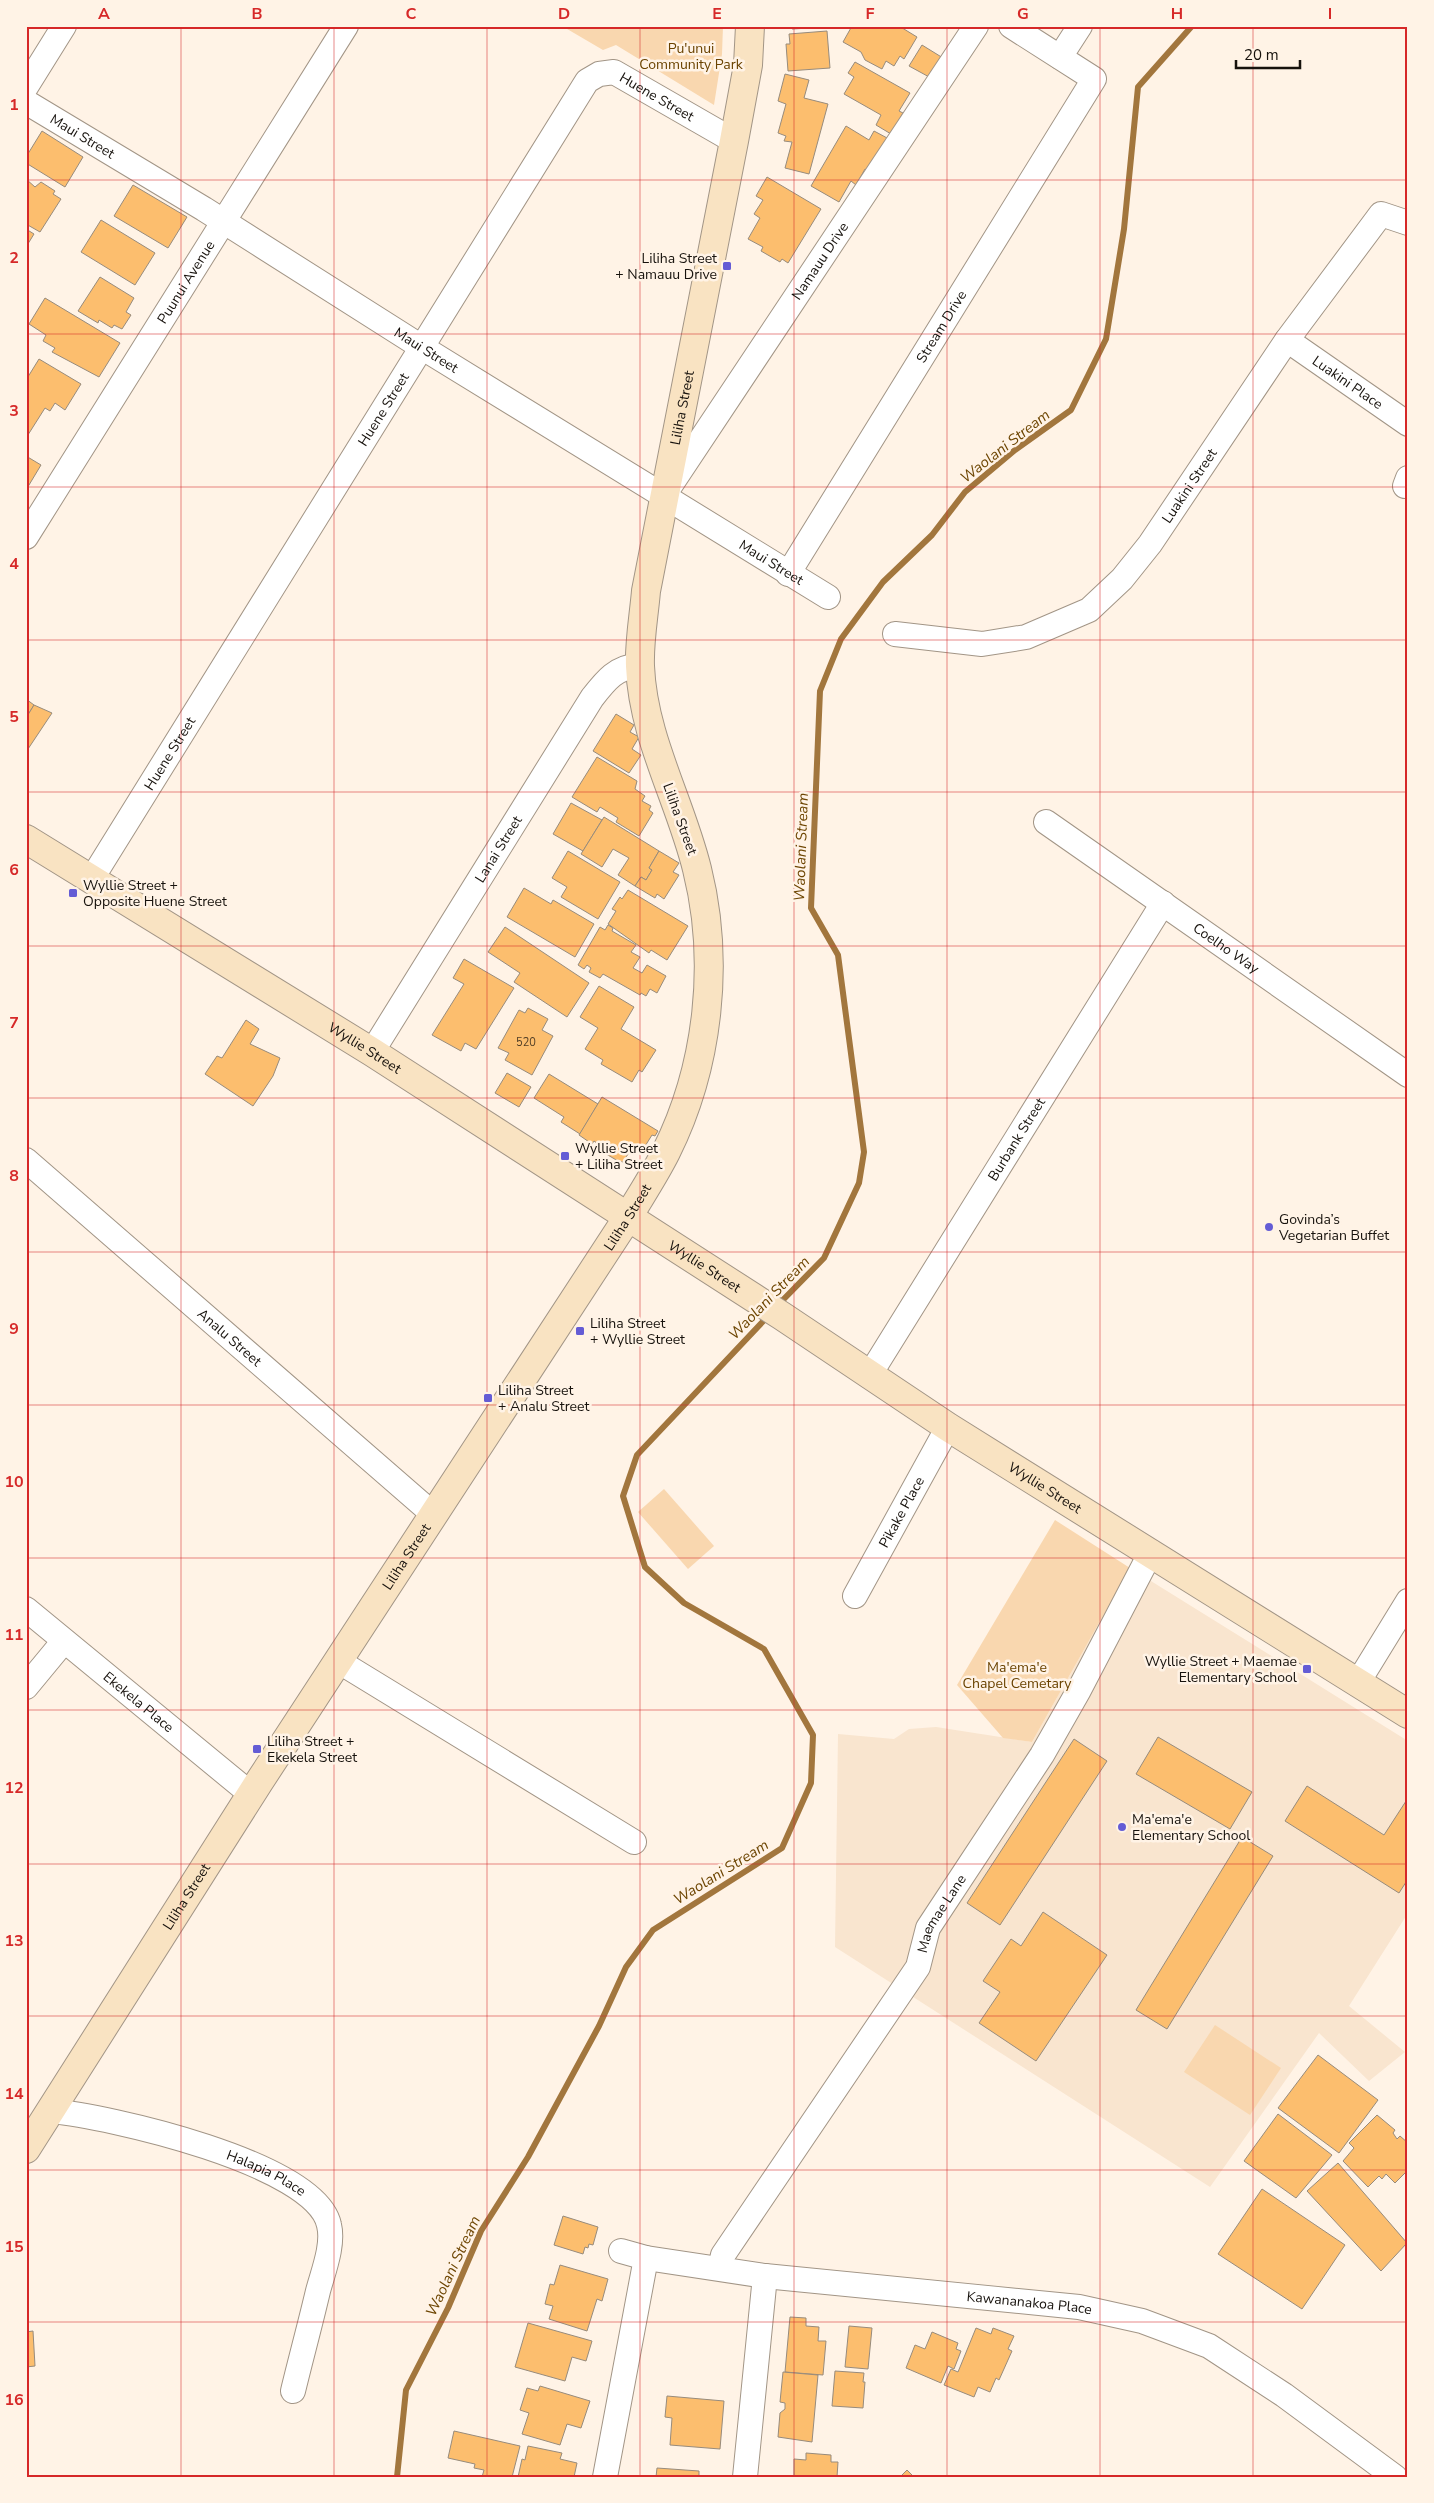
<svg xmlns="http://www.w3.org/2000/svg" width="1434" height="2503" font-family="'Nunito Sans',sans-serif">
	<rect width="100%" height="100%" fill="#fff3e6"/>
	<polygon fill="#f9e5cf" points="1130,1568 1408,1741 1408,1913 1349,2006 1405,2052 1369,2081 1319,2033 1210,2187 835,1947 838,1734 894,1739 909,1729 936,1727 1032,1742"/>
	<g fill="#f9d7af">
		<polygon points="562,26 723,26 722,54 714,105 616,45 603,50"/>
		<polygon points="664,1489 714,1546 688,1569 638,1512"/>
		<polygon points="1055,1520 1130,1568 1032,1742 1003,1738 957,1685"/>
		<polygon points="1215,2025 1281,2068 1250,2115 1184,2072"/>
	</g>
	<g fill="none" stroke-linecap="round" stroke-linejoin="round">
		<g stroke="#a2763d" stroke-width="6">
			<polyline points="777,1306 824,1258 859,1183 864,1152 838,955 811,908 820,691 841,639 883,582 932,535 965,492 1015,450 1071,410 1106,339 1124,229 1138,87 1192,26"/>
			<polyline points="397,2477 406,2390 448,2308 481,2231 528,2157 599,2026 626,1967 653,1930 782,1848 811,1783 813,1735 764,1649 684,1603 645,1567 623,1496 637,1455 769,1315"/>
		</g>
	</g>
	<g fill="#fcbe6e" stroke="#978b7c">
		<polygon points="792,26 827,26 827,27 792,29"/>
		<polygon points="852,26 899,26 917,37 904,59 900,56 894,66 886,61 882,69 865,60 861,52 843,42"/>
		<polygon points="827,31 830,68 788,71 786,44 790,44 789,34"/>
		<polygon points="922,45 943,58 931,78 909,66"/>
		<polygon points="855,62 910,93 899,111 903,113 891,134 876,125 881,115 844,94 854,77 848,73"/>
		<polygon points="785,74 809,80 804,98 828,104 809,174 785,168 792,142 784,141 786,136 778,133 786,104 778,101"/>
		<polygon points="846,126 869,140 874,131 889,139 869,172 865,169 856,185 851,181 839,202 811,186"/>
		<polygon points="42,131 83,157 65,187 26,163 26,157"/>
		<polygon points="767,177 821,209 788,263 782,259 780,262 761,251 763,247 748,239 760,218 754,214 763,200 756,196"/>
		<polygon points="26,179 35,187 41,182 55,191 53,194 61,199 40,232 26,224"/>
		<polygon points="133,185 187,217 168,248 114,216"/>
		<polygon points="101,220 155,253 135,285 81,252"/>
		<polygon points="26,229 34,234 26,247"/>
		<polygon points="100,277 134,298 126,312 131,315 122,329 114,325 112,328 99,320 98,323 78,311"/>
		<polygon points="45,298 120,343 99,377 52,352 55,348 43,341 46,335 29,324"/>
		<polygon points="39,359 81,384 65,410 55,403 50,411 45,408 26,438 26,380"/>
		<polygon points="26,456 41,465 26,490"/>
		<polygon points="26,699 34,705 26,718"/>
		<polygon points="34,705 52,713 26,752 26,718"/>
		<polygon points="616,714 634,725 630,732 639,737 632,749 641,755 629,773 593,751"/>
		<polygon points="597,757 637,781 635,789 645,796 642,801 651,806 649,810 653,813 639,836 616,822 618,818 600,807 597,812 572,797"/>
		<polygon points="571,803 602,820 583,851 553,834"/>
		<polygon points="604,817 659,851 649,868 652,870 646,880 641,877 635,886 618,875 629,858 613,849 602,867 581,854"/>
		<polygon points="568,851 620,882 598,919 561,897 567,887 552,878"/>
		<polygon points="659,851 679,863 673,872 679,875 664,899 657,894 655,898 635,886 641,877 646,880 652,870 649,868"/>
		<polygon points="524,888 551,904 553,900 594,924 575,957 507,917"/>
		<polygon points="628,890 688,926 667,960 651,950 649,953 608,924 616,911 612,909 620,897 622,899"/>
		<polygon points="608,925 613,928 612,931 636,945 631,952 640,957 633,968 642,973 647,965 666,976 657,993 650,989 646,996 641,993 640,995 603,974 600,978 589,972 591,968 587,965 584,969 578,965 600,927 605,930"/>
		<polygon points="505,927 589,983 567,1017 514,982 520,973 488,952"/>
		<polygon points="464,959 514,988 476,1049 465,1043 461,1051 432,1035 464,984 453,978"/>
		<polygon points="599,986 634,1007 621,1029 656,1050 642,1072 639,1070 632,1082 601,1064 603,1060 585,1049 598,1028 580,1017"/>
		<polygon points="528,1008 548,1019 542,1030 553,1036 532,1075 505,1060 509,1053 498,1048 519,1010 525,1013"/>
		<polygon points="246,1020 259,1029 250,1044 280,1058 273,1076 253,1106 205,1074 217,1056 222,1058"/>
		<polygon points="507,1073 531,1087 519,1107 495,1093"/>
		<polygon points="549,1074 598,1104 580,1134 561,1122 564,1117 534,1098"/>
		<polygon points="602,1097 658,1131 655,1136 652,1135 642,1151 633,1146 623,1162 618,1161 601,1151 605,1146 599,1143 598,1144 594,1141 592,1144 579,1135"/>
		<polygon points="1158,1737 1252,1792 1230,1829 1136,1774"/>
		<polygon points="1074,1739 1107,1761 1000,1925 967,1903"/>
		<polygon points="1307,1786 1384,1835 1408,1798 1408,1879 1399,1893 1285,1821"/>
		<polygon points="1242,1837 1273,1856 1167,2029 1136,2010"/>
		<polygon points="1043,1912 1107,1955 1036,2061 979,2023 1000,1992 983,1981 1011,1939 1021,1946"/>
		<polygon points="1318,2055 1378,2100 1339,2153 1278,2108"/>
		<polygon points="1278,2114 1332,2155 1296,2198 1244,2161"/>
		<polygon points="1377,2115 1395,2130 1393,2133 1397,2139 1400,2136 1408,2143 1408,2170 1395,2183 1386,2174 1382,2179 1379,2176 1368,2187 1343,2161 1354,2148 1349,2143"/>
		<polygon points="1338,2163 1407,2243 1381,2271 1307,2191"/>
		<polygon points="1262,2189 1345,2245 1302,2309 1218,2254"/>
		<polygon points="563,2216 598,2227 593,2245 589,2244 588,2248 585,2247 583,2254 554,2245"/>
		<polygon points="560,2265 608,2279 602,2301 597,2299 587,2331 549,2319 553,2306 545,2304 550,2284 554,2285"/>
		<polygon points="790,2317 806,2318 806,2326 819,2327 818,2341 826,2341 823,2375 785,2372"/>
		<polygon points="528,2323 592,2341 586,2361 572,2357 565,2381 515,2367"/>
		<polygon points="849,2326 872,2328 868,2369 845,2367"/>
		<polygon points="976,2328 991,2334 993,2328 1014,2336 1008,2349 1012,2351 999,2380 996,2378 990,2392 978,2387 974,2397 944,2385 951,2369 958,2372"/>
		<polygon points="33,2331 35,2366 26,2367 26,2332"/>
		<polygon points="932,2332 958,2343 956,2349 961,2351 954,2369 948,2366 941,2383 906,2368 915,2345 925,2349"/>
		<polygon points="835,2371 864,2373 863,2382 865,2382 863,2408 832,2406"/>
		<polygon points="783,2372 818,2375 812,2442 778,2437 780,2413 785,2409 785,2403 780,2402"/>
		<polygon points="540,2386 590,2401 581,2428 567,2424 560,2445 522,2434 529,2413 520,2410 527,2388 538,2391"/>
		<polygon points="667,2396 724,2401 720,2449 670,2445 672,2418 665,2417"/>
		<polygon points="454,2431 520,2446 512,2477 482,2477 484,2470 474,2468 475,2464 448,2458"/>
		<polygon points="528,2446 562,2453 560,2459 577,2463 574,2477 518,2477 522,2459 525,2460"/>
		<polygon points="806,2453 831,2455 831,2462 838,2462 837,2477 794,2477 794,2459 806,2460"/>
		<polygon points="657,2468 699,2471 699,2477 656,2477"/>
		<polygon points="907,2470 914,2477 900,2477"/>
	</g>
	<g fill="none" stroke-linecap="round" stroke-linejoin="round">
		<defs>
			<g id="street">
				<polyline points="1060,57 1080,26"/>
				<polyline points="26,87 64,26"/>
				<path id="s1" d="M26,102L204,209L423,348L828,597"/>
				<path id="s2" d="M1287,340L1408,424"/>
				<polyline points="1405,486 1408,478"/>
				<path id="s3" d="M668,489L976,26"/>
				<path id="s4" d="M26,537L346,26"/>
				<path id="s5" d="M788,574L1094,79L1011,26"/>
				<path id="s6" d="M895,634L982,644L1026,637L1089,610L1122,579L1150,544L1287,340L1381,214L1408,223"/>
				<path id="s7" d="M1046,822L1408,1075"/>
				<path id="s8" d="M91,880L587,81L599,74L614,72L734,141"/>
				<path id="s9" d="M372,1052L592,698C606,680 616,667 640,665"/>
				<path id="s10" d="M26,1160L433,1514"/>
				<path id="s11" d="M869,1376L1163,903"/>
				<path id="s12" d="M855,1596L948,1427"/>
				<path id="s13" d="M26,1609L252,1795"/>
				<polyline points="338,1661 634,1842"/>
				<polyline points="1357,1684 1408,1601"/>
				<polyline points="26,1687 64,1641"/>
				<path id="s14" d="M51,2111C107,2116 316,2163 329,2225C334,2245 323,2272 318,2291C310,2325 301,2358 293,2391"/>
				<path id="s15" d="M621,2251L646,2258L765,2276L1079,2307L1142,2321L1209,2346L1284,2395L1395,2477"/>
				<path id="s16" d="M720,2268L723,2255L918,1967L928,1928L1042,1755L1079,1690L1151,1552"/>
				<polyline points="605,2477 646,2258"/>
				<polyline points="745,2477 765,2276"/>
			</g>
			<g id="secondary">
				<path id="s17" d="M26,839L372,1052L782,1316L948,1427L1408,1714"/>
				<path id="s18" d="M26,2149L259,1782L628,1217C641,1195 655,1174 666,1152C709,1066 720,961 697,869C680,800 643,738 640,666C639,642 644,615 646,591L734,141L748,65L750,26"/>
			</g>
		</defs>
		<use href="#street" stroke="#a29586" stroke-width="26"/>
		<use href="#secondary" stroke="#a29586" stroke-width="30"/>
		<use href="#street" stroke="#fff" stroke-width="24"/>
		<use href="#secondary" stroke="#f9e3c2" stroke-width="28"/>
	</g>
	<path fill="none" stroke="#d62828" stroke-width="1" stroke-opacity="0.55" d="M181,26V2477M334,26V2477M487,26V2477M640,26V2477M794,26V2477M947,26V2477M1100,26V2477M1253,26V2477M26,180H1408M26,334H1408M26,487H1408M26,640H1408M26,792H1408M26,946H1408M26,1098H1408M26,1252H1408M26,1405H1408M26,1558H1408M26,1710H1408M26,1864H1408M26,2016H1408M26,2170H1408M26,2322H1408"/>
	<g fill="#645cd5" stroke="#fff3e6" stroke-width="2">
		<rect x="722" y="261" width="10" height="10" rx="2.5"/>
		<rect x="68" y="888" width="10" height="10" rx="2.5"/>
		<rect x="560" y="1151" width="10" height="10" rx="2.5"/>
		<circle cx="1269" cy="1227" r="5"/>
		<rect x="575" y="1326" width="10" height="10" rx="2.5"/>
		<rect x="483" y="1393" width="10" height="10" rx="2.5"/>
		<rect x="1302" y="1664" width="10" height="10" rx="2.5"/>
		<rect x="252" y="1744" width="10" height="10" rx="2.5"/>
		<circle cx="1122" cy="1827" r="5"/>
	</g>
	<g text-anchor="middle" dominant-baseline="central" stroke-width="5" stroke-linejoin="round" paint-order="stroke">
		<g font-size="11" fill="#503d25">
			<text x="526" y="1042">520</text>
		</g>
		<g font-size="14" fill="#6b4300" stroke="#fff3e6">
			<text x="691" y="48">Pu'unui<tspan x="691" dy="16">Community Park</tspan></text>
			<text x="1017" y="1667">Ma'ema'e<tspan x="1017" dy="16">Chapel Cemetary</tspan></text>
		</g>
		<g font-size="14" fill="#17120d" stroke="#fff3e6">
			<text stroke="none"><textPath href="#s8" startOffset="1019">Huene Street</textPath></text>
			<text stroke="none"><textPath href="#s1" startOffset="66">Maui Street</textPath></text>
			<text stroke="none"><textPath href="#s3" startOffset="274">Namauu Drive</textPath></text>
			<text stroke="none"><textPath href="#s4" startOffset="301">Puunui Avenue</textPath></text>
			<text stroke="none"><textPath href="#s5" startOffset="291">Stream Drive</textPath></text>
			<text stroke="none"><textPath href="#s1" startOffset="471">Maui Street</textPath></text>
			<text stroke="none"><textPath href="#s2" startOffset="74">Luakini Place</textPath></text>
			<text stroke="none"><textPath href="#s18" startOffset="1949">Liliha Street</textPath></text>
			<text stroke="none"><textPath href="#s8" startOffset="554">Huene Street</textPath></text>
			<text stroke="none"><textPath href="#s6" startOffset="361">Luakini Street</textPath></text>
			<text stroke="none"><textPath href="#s1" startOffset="876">Maui Street</textPath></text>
			<text stroke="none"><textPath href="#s8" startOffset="149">Huene Street</textPath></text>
			<text transform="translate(680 819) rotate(70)">Liliha Street</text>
			<text stroke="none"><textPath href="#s9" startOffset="239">Lanai Street</textPath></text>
			<text stroke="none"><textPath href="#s7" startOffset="220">Coelho Way</textPath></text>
			<text stroke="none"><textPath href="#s17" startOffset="398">Wyllie Street</textPath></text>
			<text stroke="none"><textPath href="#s11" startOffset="279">Burbank Street</textPath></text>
			<text stroke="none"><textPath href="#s18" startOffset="1109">Liliha Street</textPath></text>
			<text stroke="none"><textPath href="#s17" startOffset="802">Wyllie Street</textPath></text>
			<text stroke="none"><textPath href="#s10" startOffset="270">Analu Street</textPath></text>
			<text stroke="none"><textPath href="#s17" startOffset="1208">Wyllie Street</textPath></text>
			<text stroke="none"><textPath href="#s12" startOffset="96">Pikake Place</textPath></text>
			<text stroke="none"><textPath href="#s18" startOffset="704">Liliha Street</textPath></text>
			<text stroke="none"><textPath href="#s13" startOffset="146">Ekekela Place</textPath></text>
			<text stroke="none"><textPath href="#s18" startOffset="299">Liliha Street</textPath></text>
			<text stroke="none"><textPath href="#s16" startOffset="420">Maemae Lane</textPath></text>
			<text stroke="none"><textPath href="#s14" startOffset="225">Halapia Place</textPath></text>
			<text stroke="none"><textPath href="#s15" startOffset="412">Kawananakoa Place</textPath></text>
		</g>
		<g font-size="14" fill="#17120d" stroke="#fff3e6" text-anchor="start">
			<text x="717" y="258" text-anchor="end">Liliha Street<tspan x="717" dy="16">+ Namauu Drive</tspan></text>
			<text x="83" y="885">Wyllie Street +<tspan x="83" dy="16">Opposite Huene Street</tspan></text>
			<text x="575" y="1148">Wyllie Street<tspan x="575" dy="16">+ Liliha Street</tspan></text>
			<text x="1279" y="1219">Govinda’s<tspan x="1279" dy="16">Vegetarian Buffet</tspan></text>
			<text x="590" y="1323">Liliha Street<tspan x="590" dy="16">+ Wyllie Street</tspan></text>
			<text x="498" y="1390">Liliha Street<tspan x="498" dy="16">+ Analu Street</tspan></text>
			<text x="1297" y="1661" text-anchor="end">Wyllie Street + Maemae<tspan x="1297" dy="16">Elementary School</tspan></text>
			<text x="267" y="1741">Liliha Street +<tspan x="267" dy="16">Ekekela Street</tspan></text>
			<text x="1132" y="1819">Ma'ema'e<tspan x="1132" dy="16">Elementary School</tspan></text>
		</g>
		<g font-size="15" font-style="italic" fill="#6e4603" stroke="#fff3e6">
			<text transform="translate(1005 446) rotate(-38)">Waolani Stream</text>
			<text transform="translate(801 847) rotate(-88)">Waolani Stream</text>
			<text transform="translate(769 1298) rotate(-46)">Waolani Stream</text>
			<text transform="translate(721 1872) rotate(-32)">Waolani Stream</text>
			<text transform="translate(453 2266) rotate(-65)">Waolani Stream</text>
		</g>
	</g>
	<rect width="1434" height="2503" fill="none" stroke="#fff3e6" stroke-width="55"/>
	<path d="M1236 60v8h64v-8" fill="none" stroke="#17120d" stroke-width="2.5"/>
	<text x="1244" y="60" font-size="15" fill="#17120d" stroke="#fff3e6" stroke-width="4" paint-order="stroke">20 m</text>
	<rect x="28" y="28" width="1378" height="2448" fill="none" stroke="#d62828" stroke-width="2"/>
	<g font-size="16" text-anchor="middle" font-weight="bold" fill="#d62828">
		<text x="104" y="19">A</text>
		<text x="257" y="19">B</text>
		<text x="411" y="19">C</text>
		<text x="564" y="19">D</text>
		<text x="717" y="19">E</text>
		<text x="870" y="19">F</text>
		<text x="1023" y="19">G</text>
		<text x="1177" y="19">H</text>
		<text x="1330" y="19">I</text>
		<text x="14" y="110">1</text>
		<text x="14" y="263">2</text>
		<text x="14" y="416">3</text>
		<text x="14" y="569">4</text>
		<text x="14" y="722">5</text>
		<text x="14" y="875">6</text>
		<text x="14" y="1028">7</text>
		<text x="14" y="1181">8</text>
		<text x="14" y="1334">9</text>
		<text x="14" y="1487">10</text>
		<text x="14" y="1640">11</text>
		<text x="14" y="1793">12</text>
		<text x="14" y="1946">13</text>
		<text x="14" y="2099">14</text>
		<text x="14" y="2252">15</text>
		<text x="14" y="2405">16</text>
	</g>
</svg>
